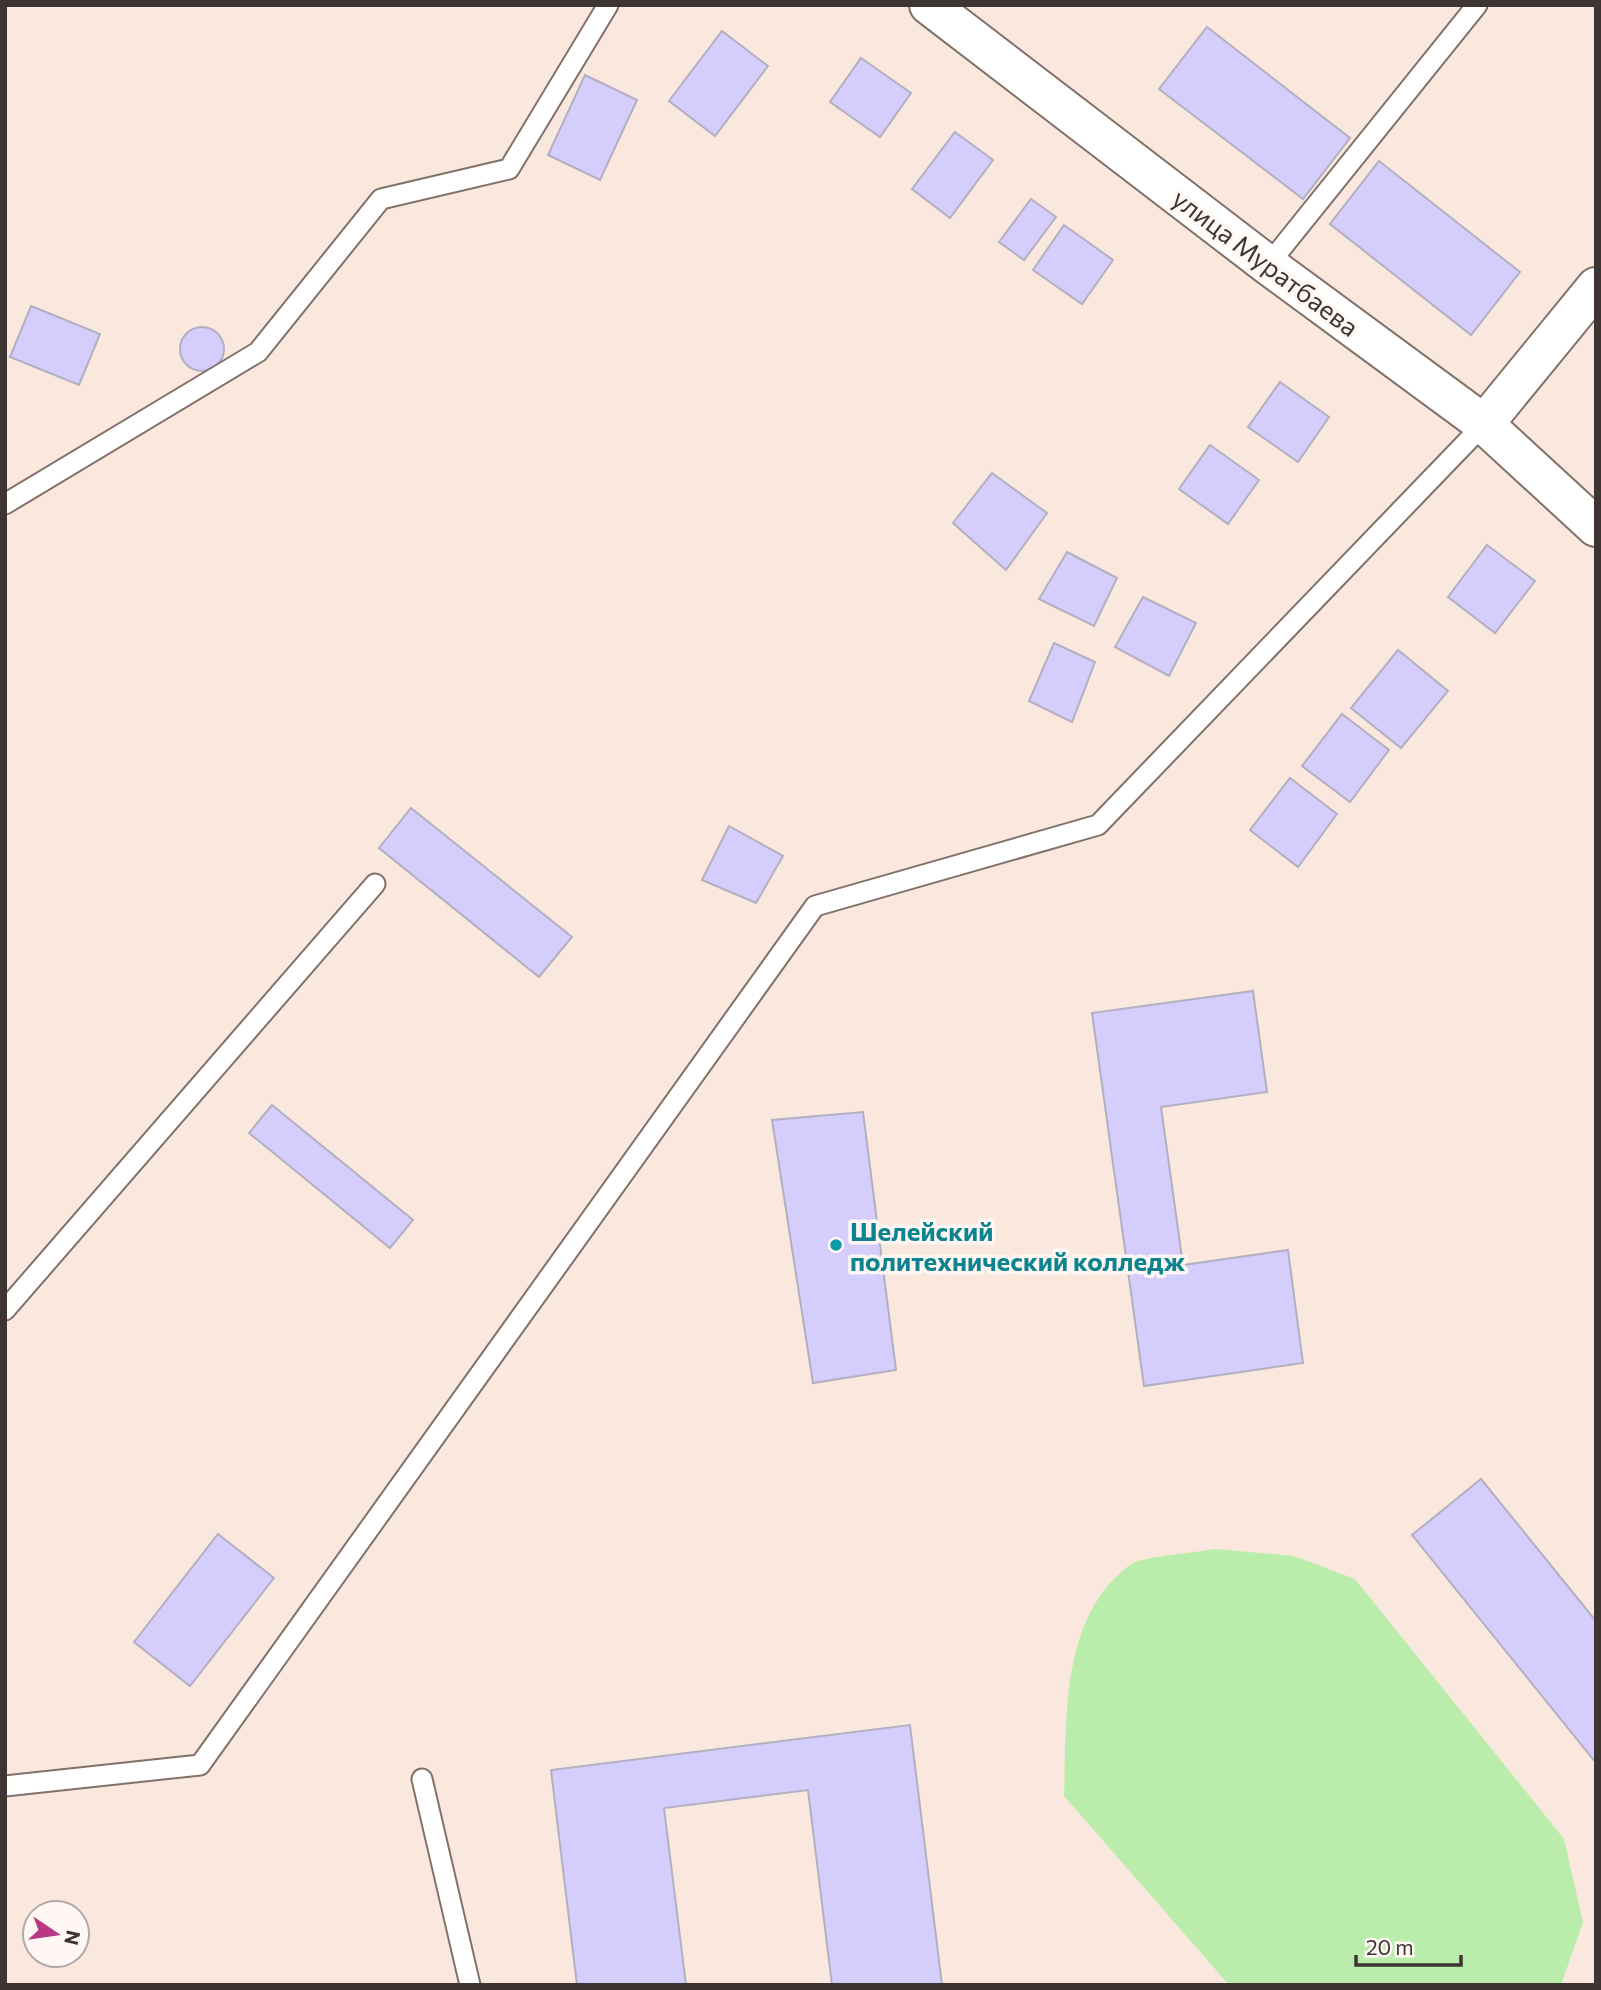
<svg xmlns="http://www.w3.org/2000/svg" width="1601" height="1990" font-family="Commissioner,sans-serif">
	<rect width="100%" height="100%" fill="#fae8df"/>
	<path fill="#baedac" d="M1215,1549L1294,1556L1355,1579L1564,1839L1583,1922L1561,1985H1229L1064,1796C1067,1717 1060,1616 1131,1564C1140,1557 1199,1552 1215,1549Z"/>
	<g fill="#d5cdfc" stroke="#b2b0c0" stroke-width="2">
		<polygon points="1207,27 1350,138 1303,199 1159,89"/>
		<polygon points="722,31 768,66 715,136 669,101"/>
		<polygon points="861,58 911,93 880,137 830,102"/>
		<polygon points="585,75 637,100 600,180 548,155"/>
		<polygon points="955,132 993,160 950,218 912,189"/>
		<polygon points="1379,161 1520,272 1471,335 1330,224"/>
		<polygon points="1031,199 1056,217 1024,260 999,242"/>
		<polygon points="1064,225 1113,260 1082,304 1033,270"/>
		<polygon points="31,306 100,334 79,385 10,357"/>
		<circle cx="202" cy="349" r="22"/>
		<polygon points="1280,382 1329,417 1298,462 1248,427"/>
		<polygon points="1210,445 1259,480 1228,524 1179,489"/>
		<polygon points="992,473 1047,513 1006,570 953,523"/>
		<polygon points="1487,545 1535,581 1495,633 1448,597"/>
		<polygon points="1067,552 1117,578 1094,626 1039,599"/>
		<polygon points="1143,597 1196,623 1169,676 1115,647"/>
		<polygon points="1054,643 1095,662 1072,722 1029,701"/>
		<polygon points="1398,650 1448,691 1401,748 1351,708"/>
		<polygon points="1342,714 1389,750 1350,802 1302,766"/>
		<polygon points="1290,778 1337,814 1298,867 1250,830"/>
		<polygon points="411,808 572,937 539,977 379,848"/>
		<polygon points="729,826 783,856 756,903 702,880"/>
		<polygon points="1253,991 1267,1092 1161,1107 1183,1265 1288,1250 1303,1363 1144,1386 1092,1013"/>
		<polygon points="272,1105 413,1220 390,1248 249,1133"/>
		<polygon points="863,1112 896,1370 813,1383 772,1120"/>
		<polygon points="1481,1479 1596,1621 1596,1763 1412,1535"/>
		<polygon points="218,1534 274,1578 190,1686 134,1642"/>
		<polygon points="910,1725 942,1985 832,1985 808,1790 664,1808 686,1985 577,1985 551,1770"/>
	</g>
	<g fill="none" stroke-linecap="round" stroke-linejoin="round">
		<defs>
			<g id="service">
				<polyline points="1268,265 1477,5"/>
				<polyline points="5,504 258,352 381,199 509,169 608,5"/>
				<polyline points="5,1310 375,884"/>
				<polyline points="422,1779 470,1985"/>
				<polyline points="5,1786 200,1765 815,906 1098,825 1484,424"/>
			</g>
			<g id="minor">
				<polyline points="929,5 1268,265 1484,424 1596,527"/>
				<polyline points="1484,424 1596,287"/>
			</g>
		</defs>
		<use href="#service" stroke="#817169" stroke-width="23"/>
		<use href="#minor" stroke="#817169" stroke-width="42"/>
		<use href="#service" stroke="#fff" stroke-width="19"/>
		<use href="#minor" stroke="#fff" stroke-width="38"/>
	</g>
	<circle fill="#0f9aa8" stroke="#fff7f4" stroke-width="2.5" cx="836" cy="1245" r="7"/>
	<g text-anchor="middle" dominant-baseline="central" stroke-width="7" stroke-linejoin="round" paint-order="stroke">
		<g font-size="26" fill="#3c3532" stroke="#fff7f4">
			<text transform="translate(1266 262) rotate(37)">улица Муратбаева</text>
		</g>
		<g font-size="26" font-weight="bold" fill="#0d838f" stroke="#fff7f4" text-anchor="start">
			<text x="850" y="1230">Шелейский<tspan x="850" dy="30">политехнический колледж</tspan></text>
		</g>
	</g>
	<rect width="1601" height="1990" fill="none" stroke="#3c3532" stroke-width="14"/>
	<g transform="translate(56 1934) rotate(103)"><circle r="33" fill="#fff7f4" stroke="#b1a9a6" stroke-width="2"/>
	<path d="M0-5L12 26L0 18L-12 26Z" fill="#b83884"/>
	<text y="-10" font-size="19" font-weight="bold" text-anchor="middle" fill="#3c3532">N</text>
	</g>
	<path d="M1356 1955v10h105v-10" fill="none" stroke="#3c3532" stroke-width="3.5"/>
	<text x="1366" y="1955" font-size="21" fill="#3c3532" stroke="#fff7f4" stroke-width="5" paint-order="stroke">20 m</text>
</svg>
